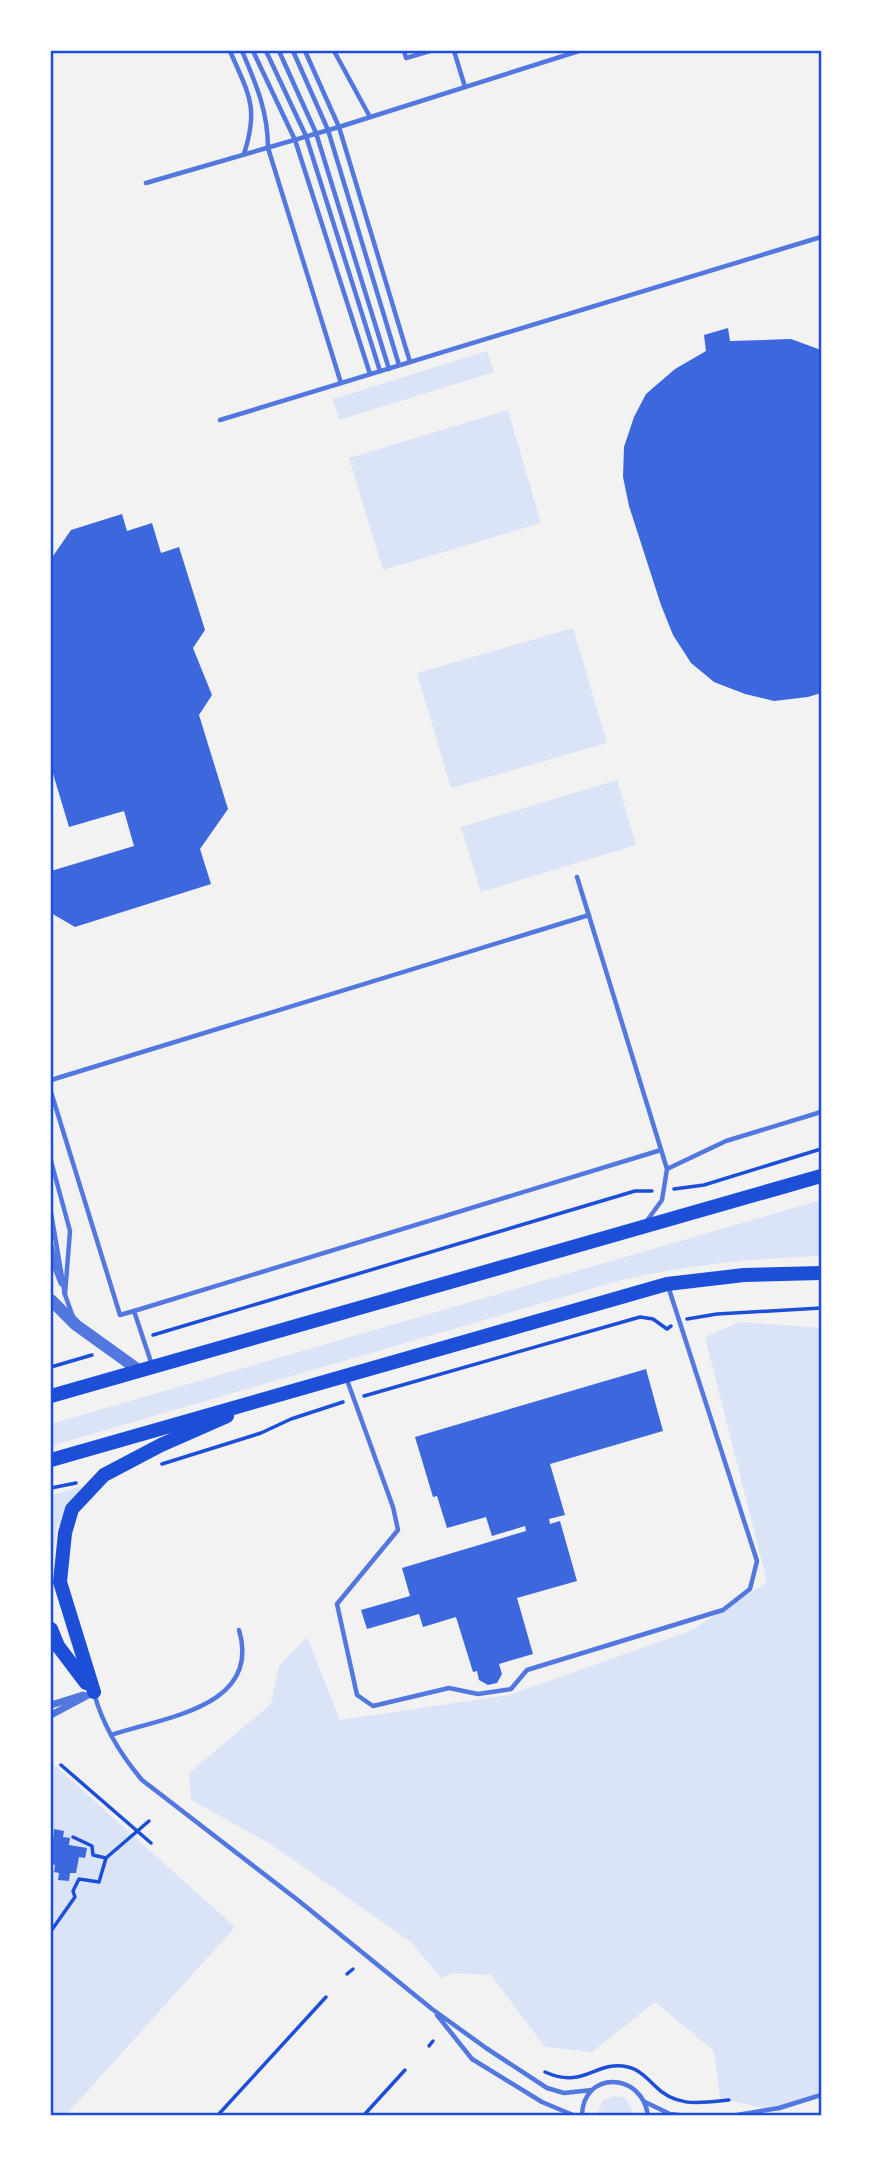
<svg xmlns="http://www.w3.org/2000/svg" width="872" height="2166" font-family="Roboto,sans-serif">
	<rect width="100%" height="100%" fill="#f2f2f2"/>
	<g fill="#dbe4f7">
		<polygon points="487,351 494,372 339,420 333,399"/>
		<polygon points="508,410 541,523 383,570 349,458"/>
		<polygon points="573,628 607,743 451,788 417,673"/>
		<polygon points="617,780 636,845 481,892 461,827"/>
		<path d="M821,1200V1256C754,1258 690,1265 625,1279L51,1446V1424Z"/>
		<polygon points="739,1322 821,1328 821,2096 779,2112 720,2098 714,2051 655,2002 592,2052 545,2047 491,1975 453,1973 441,1978 411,1942 272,1845 191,1800 189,1773 271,1704 279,1666 307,1637 340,1720 509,1695 690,1631 767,1582 705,1337"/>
		<polygon points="83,1486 57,1528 51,1565 51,1495"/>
		<polygon points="51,1762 235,1927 66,2115 51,2115"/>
		<polygon points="614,2096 626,2098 634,2115 597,2115 603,2100"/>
	</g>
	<g fill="#3d67dc">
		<polygon points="728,328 730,341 791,339 821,350 821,693 808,697 774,701 745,694 714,682 691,663 673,635 661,605 629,506 623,477 624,447 634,417 646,394 675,369 706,351 704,335"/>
		<polygon points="122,514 127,531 152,523 161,553 179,547 205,630 193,648 212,695 199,715 228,809 200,849 211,884 75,927 51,913 51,871 134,846 124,811 69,827 51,767 51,559 71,530"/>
		<polygon points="646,1369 663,1431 550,1464 565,1515 549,1519 550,1524 560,1521 577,1581 517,1598 533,1654 499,1664 502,1674 497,1683 488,1685 479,1680 477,1671 473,1672 456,1617 423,1627 419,1614 367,1629 361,1610 410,1596 402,1568 526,1531 525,1526 492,1536 486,1517 447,1528 437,1496 433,1497 415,1437"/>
		<polygon points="54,1829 64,1831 63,1837 70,1838 69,1845 87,1848 85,1858 79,1857 76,1873 70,1873 69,1881 58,1880 59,1873 54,1872 55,1865 51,1864"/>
	</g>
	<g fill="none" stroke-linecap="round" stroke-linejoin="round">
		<g stroke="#1d4ed8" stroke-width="3.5">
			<polyline points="674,1189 704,1185 821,1149"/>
			<polyline points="687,1319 717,1314 821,1308"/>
			<polyline points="153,1335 635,1191 652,1191"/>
			<polyline points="51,1367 92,1355"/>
			<polyline points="364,1396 640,1317 653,1319 667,1329 671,1326"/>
			<polyline points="162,1464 261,1433 291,1419 343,1402"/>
			<polyline points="51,1488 76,1483"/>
			<polyline points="61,1765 151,1843"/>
			<polyline points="73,1837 92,1846 93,1855 106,1858"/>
			<polyline points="51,1931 75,1897 73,1891 79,1879 99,1882 106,1858 149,1821"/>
			<polyline points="347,1974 353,1969"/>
			<polyline points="429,2046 433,2041"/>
			<path d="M545,2072C585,2090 596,2059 628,2067C638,2069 647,2078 654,2085C676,2108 700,2103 729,2100"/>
			<polyline points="218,2115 326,1997"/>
			<polyline points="364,2115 405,2070"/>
		</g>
		<g stroke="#5277de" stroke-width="4.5">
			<path d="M230,51C249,95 259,107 244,154"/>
			<path d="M242,51C256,84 268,111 268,148L341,383"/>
			<polyline points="253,51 295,140 370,374"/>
			<polyline points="266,51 306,136 380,371"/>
			<polyline points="279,51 316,133 389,369"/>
			<polyline points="293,51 328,130 399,365"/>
			<polyline points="305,51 339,127 410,362"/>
			<polyline points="334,51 370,117"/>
			<polyline points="404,51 406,58 430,51"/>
			<polyline points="454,51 465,87"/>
			<polyline points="146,183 339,127 579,51"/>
			<polyline points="220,420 821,237"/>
			<polyline points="577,877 667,1169 726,1141 821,1112"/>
			<polyline points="51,1080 589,915"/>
			<polyline points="51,1092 120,1315 134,1311"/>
			<polyline points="51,1161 70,1231 65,1294"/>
			<polyline points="51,1213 64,1289"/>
			<polyline points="646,1222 662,1200 667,1169"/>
			<polyline points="51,1244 58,1269"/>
			<polyline points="51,1259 61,1284"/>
			<polyline points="64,1292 73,1317"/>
			<polyline points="152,1365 134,1311 661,1150"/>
			<polyline points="347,1380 393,1507 398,1530 337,1604 357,1695 373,1706 449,1688 478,1694 511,1689 527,1670 723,1610 750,1589 757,1561 668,1286"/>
			<path d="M94,1693C103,1726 120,1754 142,1780L299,1901L432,2009L486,2048L547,2088L564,2093L592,2090"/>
			<path d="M111,1735C165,1717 262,1707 239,1630"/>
			<polyline points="437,2015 472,2059 542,2102 573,2115"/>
			<polyline points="645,2102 670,2114 679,2115"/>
			<path d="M582,2115C583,2071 641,2071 648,2115"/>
			<polyline points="737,2115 779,2108 821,2095"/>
		</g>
		<g stroke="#5277de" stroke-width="7">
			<polyline points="51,1705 83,1695"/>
			<polyline points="51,1715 94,1692"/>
		</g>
		<polyline stroke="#5277de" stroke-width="12" points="51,1300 76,1325 140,1371"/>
		<g stroke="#1d4ed8" stroke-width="14">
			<polyline points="51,1396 821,1176"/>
			<polyline points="51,1460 667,1284 744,1275 821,1273"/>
			<polyline points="51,1629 58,1646 86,1683"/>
			<polyline points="94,1692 60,1582 65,1533 72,1509 104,1475 161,1445 227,1416"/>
		</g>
	</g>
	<rect width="872" height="2166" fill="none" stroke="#ffffff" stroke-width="105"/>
	<rect x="52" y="52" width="768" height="2062" fill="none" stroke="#1d4ed8" stroke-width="2.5"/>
</svg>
